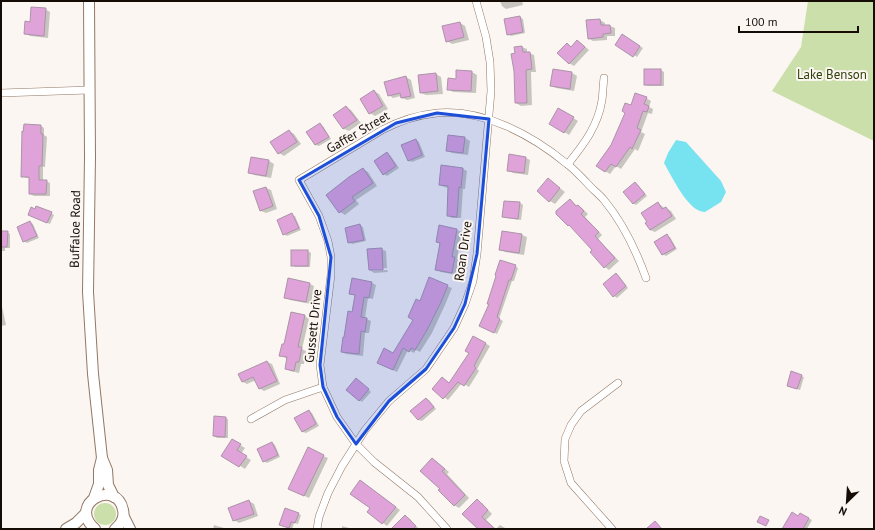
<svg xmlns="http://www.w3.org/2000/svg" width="875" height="530" font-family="'PT Sans',sans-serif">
	<rect width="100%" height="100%" fill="#fbf6f1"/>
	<g fill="#cadfaa">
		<polygon points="808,1 874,1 874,141 772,91 801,47"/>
		<circle cx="105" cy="514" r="11"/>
	</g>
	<path fill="#78e3f0" d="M676,140L686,142L721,181L726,192L721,202L705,212C702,212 699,211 696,209C683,200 672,177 664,163L668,153Z"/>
	<g fill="#0003">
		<polygon points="500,1 522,1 523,5 506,9 502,6"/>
		<polygon points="45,9 50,12 48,38 30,36 25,33 31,23"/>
		<polygon points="520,17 523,19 525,33 511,36 508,34"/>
		<polygon points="600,20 605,23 605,26 610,26 615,28 615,36 607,36 607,40 593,41 588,38"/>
		<polygon points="460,23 465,26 469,40 452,44 447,41 444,27"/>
		<polygon points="623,36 643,48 637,57 617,45"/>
		<polygon points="578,41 582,44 589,50 574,66 569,63 567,44 572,47"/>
		<polygon points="522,47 527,49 527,53 529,53 534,55 536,72 531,72 532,105 521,106 516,103 516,54"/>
		<polygon points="554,70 572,73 577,76 574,91 556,88 551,85"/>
		<polygon points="661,70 664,72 664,86 648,86 645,85"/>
		<polygon points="457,71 472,72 477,75 476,93 453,92 448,89 457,80"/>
		<polygon points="436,74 441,77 443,94 426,95 421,93"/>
		<polygon points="406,77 411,80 415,98 407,100 402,98 401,96 393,98 389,95"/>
		<polygon points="374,91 379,94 388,109 375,116 370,113"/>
		<polygon points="646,98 651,101 649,107 653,109 652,114 648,113 641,132 645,134 638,151 635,149 621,169 616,166 610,174 605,171 612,145 631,106"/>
		<polygon points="346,107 351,110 361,123 349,131 344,129 334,116"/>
		<polygon points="559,109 578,121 569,135 550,123"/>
		<polygon points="320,125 323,126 331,139 319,146 316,145 308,132"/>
		<polygon points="41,126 44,128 44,135 47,137 45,167 43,167 43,181 46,181 50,183 50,196 34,196 30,194 30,178 26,178 22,176"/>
		<polygon points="289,131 294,134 301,144 284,156 279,153"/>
		<polygon points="449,136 465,138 470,141 468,155 452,153 447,150"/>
		<polygon points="416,140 419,142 425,157 412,162 408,160"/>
		<polygon points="387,154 390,155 399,168 387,176 384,174"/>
		<polygon points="526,158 530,160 528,175 513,173 508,170"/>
		<polygon points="269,161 274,164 271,178 254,175 249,172"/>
		<polygon points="442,166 463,169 467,171 465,189 463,189 461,218 452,218 448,215 449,188 444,187 440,185"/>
		<polygon points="363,169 368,172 377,186 356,200 359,204 345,215 340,212"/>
		<polygon points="548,179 565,192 555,204 550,201 538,191"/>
		<polygon points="635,183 638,185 647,196 636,205 633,203"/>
		<polygon points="266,188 271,190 277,209 266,213 261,211"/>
		<polygon points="570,200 577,206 582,208 588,214 585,217 602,235 598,239 619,261 609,270 605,267 591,252 593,250 572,227 569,225 557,213"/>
		<polygon points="520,203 523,205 521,220 506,218 503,217"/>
		<polygon points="658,203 662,206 665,209 666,208 671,211 676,219 655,232 650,230"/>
		<polygon points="36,210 51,213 54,215 50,224 32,216"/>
		<polygon points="292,215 295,216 301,230 287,236 284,234"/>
		<polygon points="30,222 33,224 39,238 27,243 24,241"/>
		<polygon points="360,225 363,227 366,241 352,244 349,242"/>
		<polygon points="457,230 462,232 457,259 460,261 457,275 441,272 436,269 441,244 437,242"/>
		<polygon points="1,232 7,232 10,234 10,248 5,248 5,251 1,251"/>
		<polygon points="522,235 527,237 524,255 505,252 500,249"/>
		<polygon points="667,236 670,237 677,249 666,256 663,254"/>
		<polygon points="381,249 386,251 387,268 373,269 373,271 387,270 388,272 374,273 370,270"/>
		<polygon points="308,251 311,253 310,267 295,267 292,265"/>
		<polygon points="515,266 518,268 514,281 512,281 499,319 503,321 497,334 484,328 490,304"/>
		<polygon points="616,275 619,276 628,288 617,298 614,296"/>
		<polygon points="372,283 376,285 373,299 368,298 365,318 371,321 369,333 365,333 363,356 346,354 342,352 353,313 356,296 350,293"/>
		<polygon points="310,284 314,286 311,304 290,300 285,297"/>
		<polygon points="447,286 452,288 445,305 432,333 420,352 416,350 414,353 408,350 397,372 383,365 393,354 414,320 420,302"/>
		<polygon points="1,302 6,325 1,326"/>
		<polygon points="305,316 309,319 302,349 306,351 304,364 301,364 299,373 290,371 286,368 287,359 281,355 284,345"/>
		<polygon points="474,337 490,346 477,369 479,371 469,387 462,383 448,400 433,389 450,384 470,353"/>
		<polygon points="267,362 272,364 280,384 264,391 259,388 256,380 247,384 243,382 239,374"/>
		<polygon points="801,376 804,377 800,390 791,387"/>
		<polygon points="359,381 371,392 362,402 359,400"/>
		<polygon points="426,399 429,400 436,409 422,421 419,420 412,411"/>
		<polygon points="309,411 312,413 319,426 306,433 303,432 295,419"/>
		<polygon points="225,418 228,419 228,438 217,438 214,436"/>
		<polygon points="232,440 245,448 241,454 251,460 245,469 223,455"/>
		<polygon points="272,443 275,445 280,457 267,463 264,461"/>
		<polygon points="323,456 328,458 309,498 294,491"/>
		<polygon points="432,459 437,462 449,472 447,474 469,498 459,508 454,505 441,489"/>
		<polygon points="365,484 400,510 387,526 368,512 371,508"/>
		<polygon points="249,501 254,504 258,516 239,523 234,520"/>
		<polygon points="477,501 482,503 492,514 486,520 496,529 485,529"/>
		<polygon points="298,514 301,515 298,524 294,523 292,529 280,525"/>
		<polygon points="801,514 812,520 807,529 784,529 799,517"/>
		<polygon points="405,516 409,518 419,529 392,529"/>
		<polygon points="214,525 224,528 226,529 213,529"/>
		<polygon points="500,525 505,528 506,529 496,529"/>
		<polygon points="342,526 353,529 342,529"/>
	</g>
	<g fill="#e0a3d9" stroke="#ab93a8">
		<polygon points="31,7 46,8 44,36 24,34 25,21 30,22"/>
		<polygon points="520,16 523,32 507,35 504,19"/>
		<polygon points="600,19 601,25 610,25 611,33 603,34 603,37 588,39 586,20"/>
		<polygon points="460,22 464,37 446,42 442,26"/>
		<polygon points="622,34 640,46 633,57 615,45"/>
		<polygon points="577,40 585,47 569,64 557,53 567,43 571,47"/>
		<polygon points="522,46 523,52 530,52 532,69 526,70 527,103 515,103 514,71 511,54 515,53 514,47"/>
		<polygon points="553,69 572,72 570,89 550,86"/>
		<rect x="644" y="69" width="17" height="16"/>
		<polygon points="456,70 472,71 471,91 447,90 448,78 456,79"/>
		<polygon points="436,73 438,91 420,93 418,75"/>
		<polygon points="406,76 411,96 401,98 400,93 388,96 384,82"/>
		<polygon points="374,90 383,106 369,114 360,99"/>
		<polygon points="635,93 647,97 644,104 649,106 647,112 643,111 637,128 641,130 632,149 630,147 616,167 611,164 605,172 596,166 611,145 625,113 622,111 625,103 631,105"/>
		<polygon points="346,106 357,120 343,129 333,115"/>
		<polygon points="558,108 574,117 564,133 549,124"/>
		<polygon points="320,123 329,137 315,145 306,132"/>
		<polygon points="24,124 41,125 41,134 43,134 42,166 39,166 39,180 47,180 46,194 29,194 29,177 21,177 22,131 23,132"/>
		<polygon points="289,130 297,142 278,154 270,142"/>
		<polygon points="448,135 465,137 463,153 446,151"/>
		<polygon points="416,139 422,155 408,161 401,145"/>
		<polygon points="387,152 396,166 383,175 374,161"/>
		<polygon points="509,154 526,157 524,173 507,171"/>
		<polygon points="251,157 269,160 266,176 248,173"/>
		<polygon points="441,165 463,168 461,188 459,187 457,217 447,216 448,186 439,185"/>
		<polygon points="363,168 373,183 352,197 355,201 339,213 326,195 349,177"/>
		<polygon points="548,178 560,188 549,202 537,191"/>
		<polygon points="635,182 645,194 633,204 623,192"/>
		<polygon points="266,187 273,206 260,211 253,191"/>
		<polygon points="570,199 576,206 578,205 584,211 581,214 599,232 595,236 615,258 604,268 590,252 592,250 569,225 568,226 556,214 556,211"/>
		<polygon points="504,201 520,202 518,219 502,217"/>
		<polygon points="658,202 662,209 666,207 672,216 650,230 645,223 647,222 641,213"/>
		<polygon points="36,206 52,212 47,223 28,215 31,207 35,209"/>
		<polygon points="292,213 299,228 283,235 277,220"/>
		<polygon points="30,221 37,236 23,242 17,227"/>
		<polygon points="360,224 364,240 348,243 345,228"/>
		<polygon points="439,225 457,229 452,257 455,257 452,273 435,270 440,243 436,242"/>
		<polygon points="1,231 8,231 7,247 1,247"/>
		<polygon points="502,231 522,234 519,253 499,250"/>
		<polygon points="667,234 675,248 662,255 654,242"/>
		<polygon points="382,248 383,270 369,270 367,249"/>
		<rect x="291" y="250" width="17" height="16"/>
		<polygon points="500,260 516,265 511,280 509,280 497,317 500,319 494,333 479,326 489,304 487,304 496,276 495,275"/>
		<polygon points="616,273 626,286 613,297 603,284"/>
		<polygon points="429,277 448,285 441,302 427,330 415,350 411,348 409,352 403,348 393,370 377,363 384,348 393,353 413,320 408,317 416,299 420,301"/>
		<polygon points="288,278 310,283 306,302 284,298"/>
		<polygon points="352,278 372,282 369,298 364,297 361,317 367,318 365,332 361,331 359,354 341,352 343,337 344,337 348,311 352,312 355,295 349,294"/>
		<polygon points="291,312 305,315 298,347 302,347 299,362 296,362 294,371 285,369 287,357 279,356 282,344 284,344"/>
		<polygon points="473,336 486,343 474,366 476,368 464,386 458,382 443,399 432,389 442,377 449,383 469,353 465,351"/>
		<polygon points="267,361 277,381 259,389 253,377 242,382 238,374"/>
		<polygon points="791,371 802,375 797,389 787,386"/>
		<polygon points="356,378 369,389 359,401 346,390"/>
		<polygon points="426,398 434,407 418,420 410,411"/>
		<polygon points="309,410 316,424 302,432 294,418"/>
		<polygon points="214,416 226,417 225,437 213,436"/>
		<polygon points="232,439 241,444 237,450 247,456 239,467 221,456"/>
		<polygon points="272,442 278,455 263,462 257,449"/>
		<polygon points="308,447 324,455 304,496 288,489"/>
		<polygon points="432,458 445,469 442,471 465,495 454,506 438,490 440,489 420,471"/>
		<polygon points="360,480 396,507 382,524 367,512 370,508 350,494"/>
		<polygon points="477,499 488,510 482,517 495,529 478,529 462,514"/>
		<polygon points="249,500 254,514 233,521 228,508"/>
		<polygon points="285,508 299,513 295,523 291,522 289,528 279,525"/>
		<polygon points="792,512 798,516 800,513 809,518 803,529 782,529"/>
		<polygon points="405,515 416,526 413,529 391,529"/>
		<polygon points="760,516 769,520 766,526 757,522"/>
		<polygon points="655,521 662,529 646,529"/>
	</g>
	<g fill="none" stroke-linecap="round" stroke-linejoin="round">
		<defs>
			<g id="street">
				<polyline points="1,93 89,90"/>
				<path d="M568,164C584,144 598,126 602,100C603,93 603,85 604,78"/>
				<polyline points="251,419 285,400 323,387"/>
				<polyline points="317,529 319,517 328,493 342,466 365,430 389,401 426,369 454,328 465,304 473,281 477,254 491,91 490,62 486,37 476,1"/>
				<path d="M447,529L418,497L374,462L356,444L337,417L323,387L320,365L331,275V257L328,241L319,216L299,180L382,130C399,121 417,115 437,113C484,109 532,135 567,164C574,169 581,177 587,183C592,189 599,194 604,200C623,223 636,250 646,278"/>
				<polyline points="612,529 571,483 564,461 565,439 571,425 581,411 618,383"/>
			</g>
			<g id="secondary">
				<polyline points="89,1 90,157 88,292 93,374 102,458 107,470 108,485 114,497"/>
				<polyline points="94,498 99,484 99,470 102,458"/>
				<polyline points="124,517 130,529"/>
				<polyline points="66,529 76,523 86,513"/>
				<path d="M95,529C66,503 117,478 123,510C125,518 121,524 115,529"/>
			</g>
		</defs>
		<use href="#street" stroke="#927866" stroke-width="8"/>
		<use href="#secondary" stroke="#927866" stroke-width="12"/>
		<use href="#street" stroke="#fff" stroke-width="7"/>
		<use href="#secondary" stroke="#fff" stroke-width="10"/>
	</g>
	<path fill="#1d4ed8" fill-opacity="0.2" stroke="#1d4ed8" stroke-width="3" stroke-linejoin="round" d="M437,113L489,119L477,254L465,304L454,328L426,369L389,401L356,444L337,417L323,387L320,365L331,257L319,216L299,180L396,123Z"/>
	<g text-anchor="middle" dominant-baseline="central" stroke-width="4" stroke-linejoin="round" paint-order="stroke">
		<g font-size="13" fill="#30400a" stroke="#fbf6f1">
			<text x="832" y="74">Lake Benson</text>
		</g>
		<g font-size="13" fill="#150c06" stroke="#fbf6f1">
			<text transform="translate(358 132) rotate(-30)">Gaffer Street</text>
			<text transform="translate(75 229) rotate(-89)">Buffaloe Road</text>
			<text transform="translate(463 251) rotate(-82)">Roan Drive</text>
			<text transform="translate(313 326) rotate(-84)">Gussett Drive</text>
		</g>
	</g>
	<rect width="875" height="530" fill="none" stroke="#150c06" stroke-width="4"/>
	<g transform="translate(847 502) rotate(205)" stroke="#fbf6f1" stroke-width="3" paint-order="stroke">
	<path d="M0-3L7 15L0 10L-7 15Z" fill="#150c06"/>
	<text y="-6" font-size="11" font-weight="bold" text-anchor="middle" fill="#150c06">N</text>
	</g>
	<path d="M739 26v6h119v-6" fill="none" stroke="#150c06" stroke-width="2"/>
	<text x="745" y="26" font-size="12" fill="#150c06" stroke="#fbf6f1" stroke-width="3" paint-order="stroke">100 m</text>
</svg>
